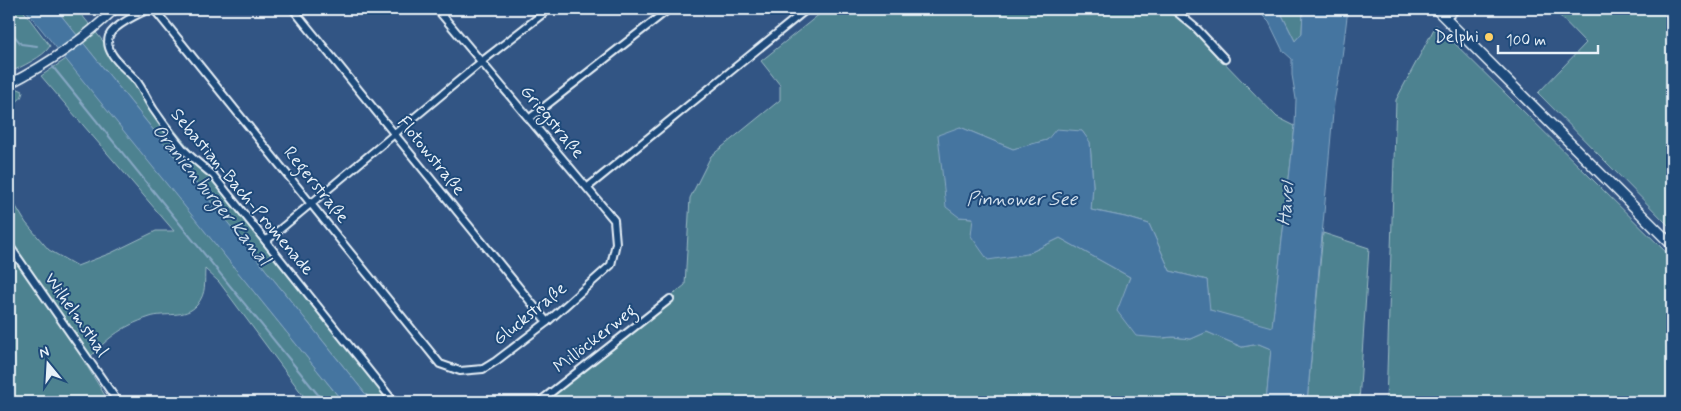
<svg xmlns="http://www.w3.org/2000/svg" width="1681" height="411" font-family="Mynerve,sans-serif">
	<rect width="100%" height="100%" fill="#325584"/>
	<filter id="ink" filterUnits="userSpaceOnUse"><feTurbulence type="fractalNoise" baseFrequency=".02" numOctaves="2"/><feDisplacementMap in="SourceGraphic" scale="10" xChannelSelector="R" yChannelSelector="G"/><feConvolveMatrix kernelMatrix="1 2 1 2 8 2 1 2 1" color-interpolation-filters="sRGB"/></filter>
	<g filter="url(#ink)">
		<g fill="#4e8290" stroke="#9bbac4">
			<path d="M9,9H22L50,46C44,57 20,67 9,73Z"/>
			<polygon points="56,9 77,9 394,402 372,402"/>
			<polygon points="826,9 1168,9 1187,24 1277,117 1295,126 1272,328 1209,310 1207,280 1170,271 1149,224 1125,217 1091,210 1093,186 1090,143 1082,131 1013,149 960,127 959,217 973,218 1027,254 1060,238 1130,277 1127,285 1164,338 1173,337 1191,339 1207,332 1242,347 1259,344 1271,349 1266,402 539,402 685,285 690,198 711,156 780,100 780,85 761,61"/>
			<polygon points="1279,9 1303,9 1302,33 1295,41"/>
			<polygon points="1553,9 1672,9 1672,229 1538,93 1586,43"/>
			<polygon points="1436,25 1672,258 1672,402 1386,402 1396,100"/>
			<path d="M66,59L343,402H308L219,282L205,269C204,283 207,292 197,305C185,319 165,312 150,317C120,327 105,340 85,363L109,402H9V195L26,223L49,250L77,266L111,253L156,231H174L41,76Z"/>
			<path d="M16,88L23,91C22,101 16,101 9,106V91Z"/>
			<polygon points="1323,233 1369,248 1359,402 1307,402"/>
		</g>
		<g fill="#4475a0" stroke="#86a7c3">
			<polygon points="25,9 56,9 372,402 343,402"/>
			<polygon points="1256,9 1279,9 1295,41 1302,33 1303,9 1348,9 1341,65 1334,102 1307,402 1266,402 1271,349 1259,344 1242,347 1207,332 1191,339 1173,337 1160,338 1136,336 1117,311 1130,277 1060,238 1027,254 988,260 971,236 973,218 959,217 946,207 938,135 960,127 1013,149 1047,140 1056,129 1082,131 1090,142 1093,186 1091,210 1125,217 1149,224 1170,271 1207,280 1210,310 1272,327 1295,126 1296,99 1292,75 1292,59 1283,51 1269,22"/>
		</g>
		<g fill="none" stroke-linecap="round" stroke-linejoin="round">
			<g stroke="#86a7c3" stroke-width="2">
				<polyline points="9,29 21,44 37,46"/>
				<polyline points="53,67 324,402"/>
			</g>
			<defs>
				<g id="minor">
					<path d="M150,9C139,13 113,26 109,36C103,54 127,69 136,80C143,89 147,100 154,110C163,123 173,137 184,150C193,159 203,167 213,175L394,402"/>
					<polyline points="154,9 440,364 460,371 483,369 496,361 547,322 611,265 616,243 614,220 437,9"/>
					<polyline points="293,9 547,322"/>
					<polyline points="1173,9 1197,29 1225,59"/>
					<polyline points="1446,19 1456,9"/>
					<polyline points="530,118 669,9"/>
					<polyline points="588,187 807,9"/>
					<polyline points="266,241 481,62 549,9"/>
					<polyline points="9,245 118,402"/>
					<polyline points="539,402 670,299"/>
				</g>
				<path id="tertiary" d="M9,84C48,64 84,39 115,9"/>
				<polyline id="secondary" points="1436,9 1672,245"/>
			</defs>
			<use href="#minor" stroke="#e8f1f8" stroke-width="10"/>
			<use href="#tertiary" stroke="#e8f1f8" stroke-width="11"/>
			<use href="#secondary" stroke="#e8f1f8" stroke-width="12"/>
			<use href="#minor" stroke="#1f4a7a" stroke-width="6"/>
			<use href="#tertiary" stroke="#1f4a7a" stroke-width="8"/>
			<use href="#secondary" stroke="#1f4a7a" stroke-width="9"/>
		</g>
	</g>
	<circle fill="#ffd166" stroke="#1f4a7a" stroke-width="2" cx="1489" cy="37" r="5"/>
	<g text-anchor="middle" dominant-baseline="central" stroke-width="4" stroke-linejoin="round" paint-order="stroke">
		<g font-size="18" fill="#e8f1f8" stroke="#1f4a7a" text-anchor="end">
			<text x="1479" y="37">Delphi</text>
		</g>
		<g font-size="18" fill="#e8f1f8" stroke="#1f4a7a">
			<text transform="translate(552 122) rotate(50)">Griegstraße</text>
			<text transform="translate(431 156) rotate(51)">Flotowstraße</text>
			<text transform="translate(316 185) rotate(51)">Regerstraße</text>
			<text transform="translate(242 192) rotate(50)">Sebastian-Bach-Promenade</text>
			<text transform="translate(530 314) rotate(-39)">Gluckstraße</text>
			<text transform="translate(76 315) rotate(55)">Wilhelmsthal</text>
			<text transform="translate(595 339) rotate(-38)">Millöckerweg</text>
		</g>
		<g font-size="19" font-style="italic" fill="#cfdeeb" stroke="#1f4a7a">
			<text transform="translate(211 195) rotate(51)">Oranienburger Kanal</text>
			<text x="1022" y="199">Pinnower See</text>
			<text transform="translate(1286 204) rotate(-85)">Havel</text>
		</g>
	</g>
	<rect width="1681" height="411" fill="none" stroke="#1f4a7a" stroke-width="30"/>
	<rect x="15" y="15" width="1651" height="381" fill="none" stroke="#e8f1f8" stroke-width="2" filter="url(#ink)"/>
	<g transform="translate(48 364) rotate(342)" stroke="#1f4a7a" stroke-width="4" paint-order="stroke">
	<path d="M0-4L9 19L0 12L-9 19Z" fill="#e8f1f8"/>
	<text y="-8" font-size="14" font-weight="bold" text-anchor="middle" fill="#e8f1f8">N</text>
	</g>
	<path d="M1498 45v8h100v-8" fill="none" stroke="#e8f1f8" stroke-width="2.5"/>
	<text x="1506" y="45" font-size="15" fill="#e8f1f8" stroke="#1f4a7a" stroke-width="4" paint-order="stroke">100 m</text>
</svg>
